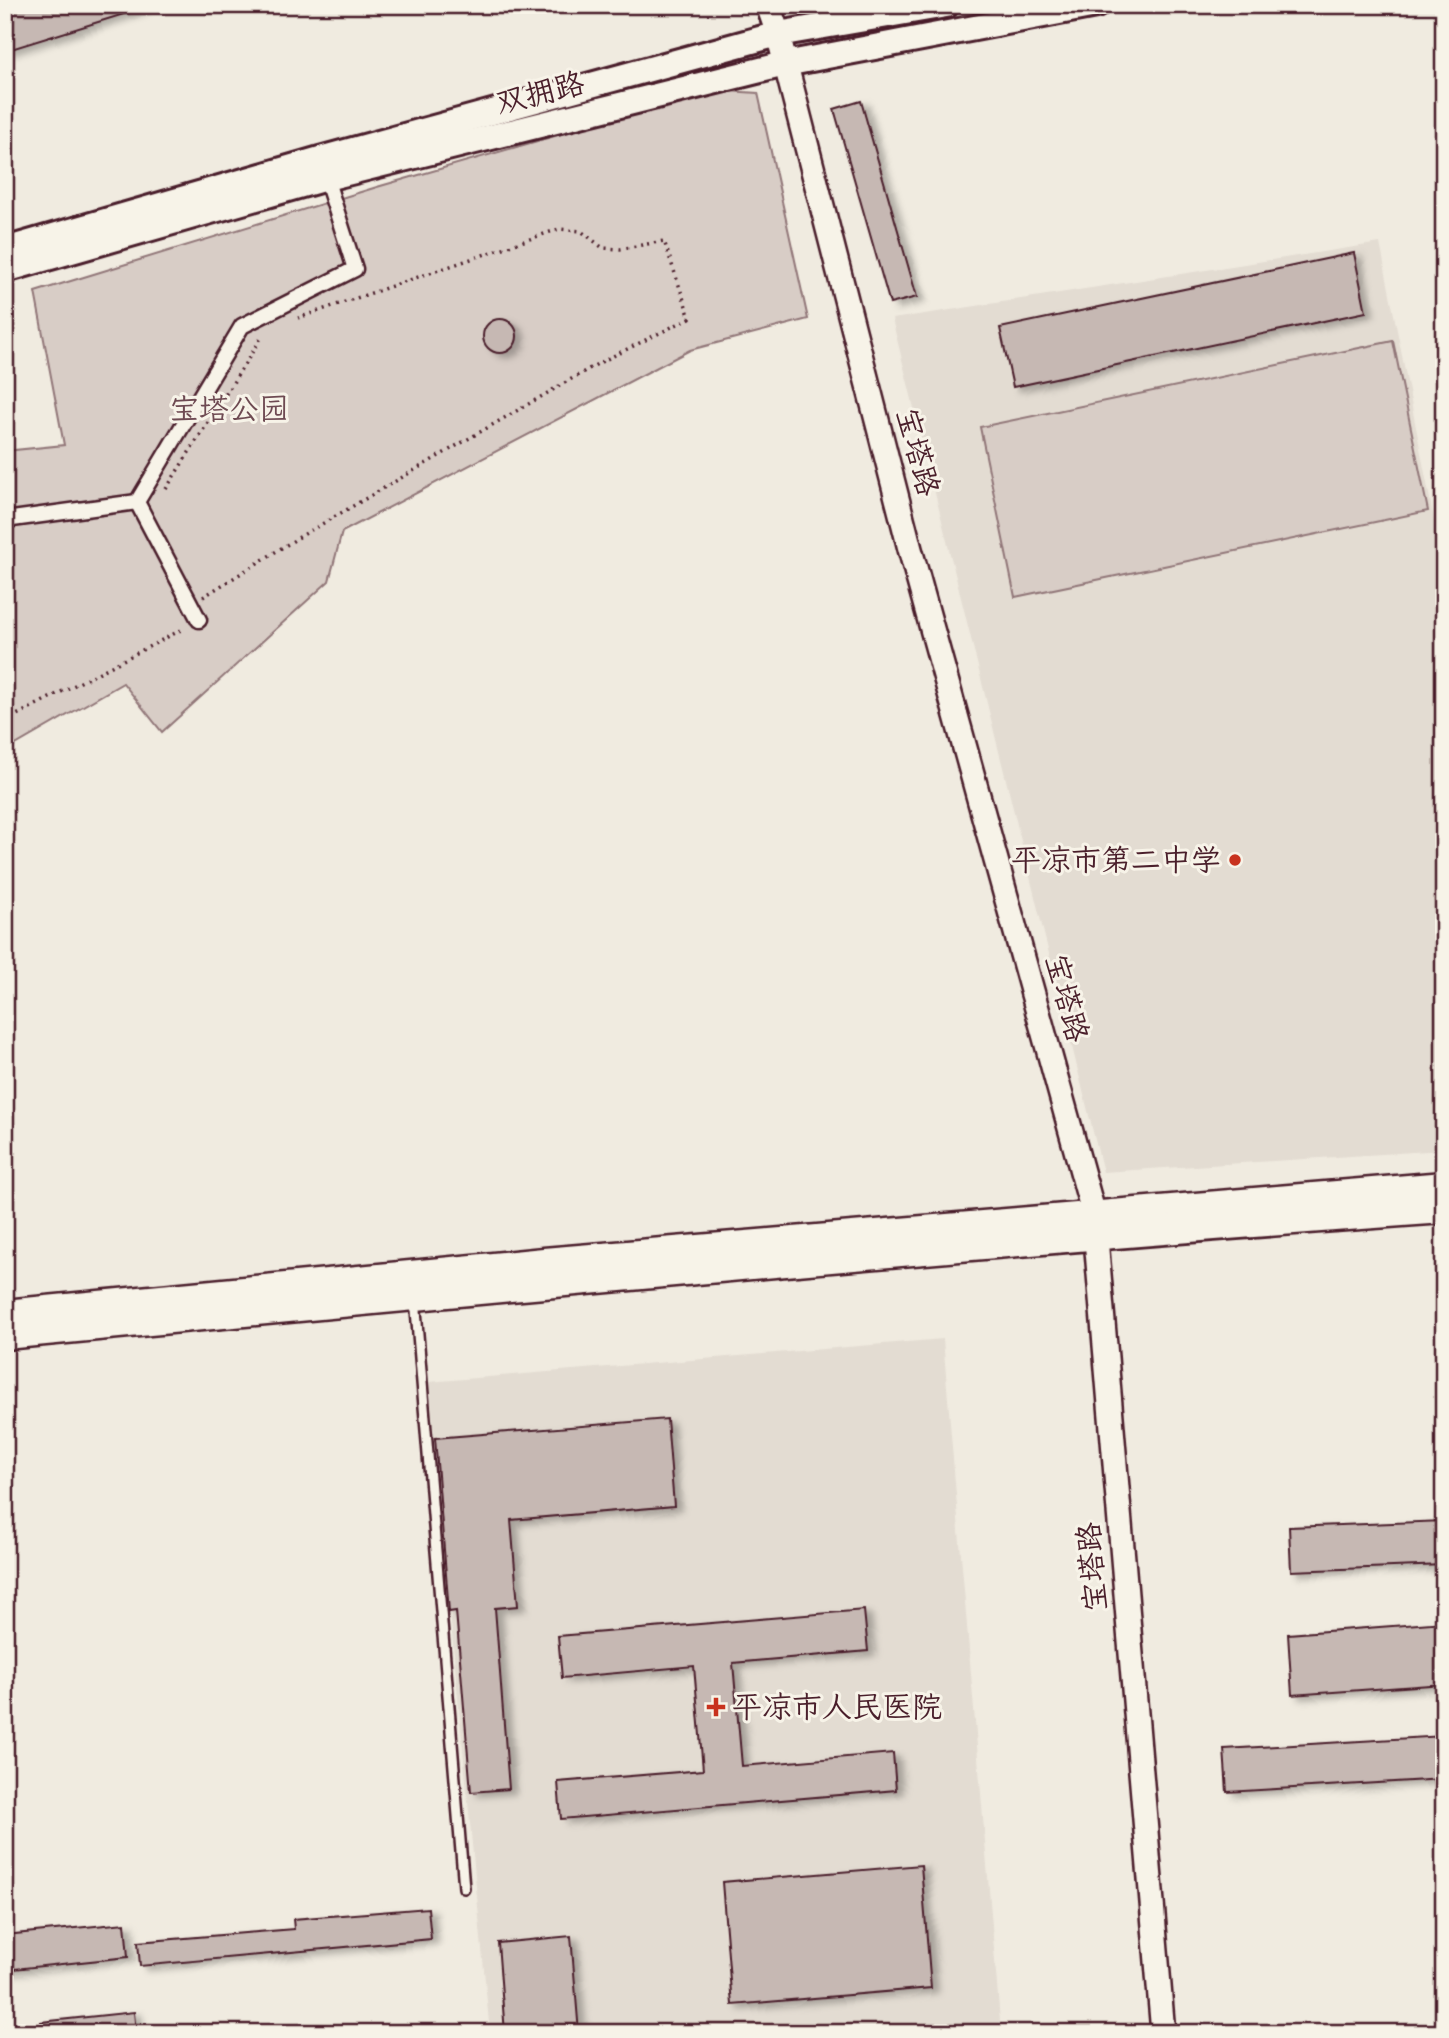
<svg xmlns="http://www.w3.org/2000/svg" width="1449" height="2038" font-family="Caveat,'LXGW WenKai TC',sans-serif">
	<defs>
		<filter id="shadow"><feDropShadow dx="7" dy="4" stdDeviation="3.5" flood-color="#0004"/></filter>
	</defs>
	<rect width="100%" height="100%" fill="#f0ebe0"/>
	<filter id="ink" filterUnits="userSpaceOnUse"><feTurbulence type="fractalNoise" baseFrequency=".0143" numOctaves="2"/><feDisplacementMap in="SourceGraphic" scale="14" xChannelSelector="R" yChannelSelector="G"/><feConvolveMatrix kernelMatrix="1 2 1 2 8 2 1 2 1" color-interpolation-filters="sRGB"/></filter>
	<g filter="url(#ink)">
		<g fill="#e3dcd2">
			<polygon points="1380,243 1444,571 1444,1150 1103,1172 892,319"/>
			<polygon points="943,1339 1001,2033 490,2033 428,1382"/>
		</g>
		<g fill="#d8cdc6" stroke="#917678" stroke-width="2">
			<polygon points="727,91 758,93 808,319 690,350 342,532 329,581 162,732 123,683 5,751 5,451 64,445 35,292 377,187 663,105"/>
			<polygon points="1393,341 1428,511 1015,597 980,427"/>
		</g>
		<g fill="#c6b8b3" stroke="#4a1f2b" stroke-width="2" filter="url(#shadow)">
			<polygon points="23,5 140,5 140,9 5,51 5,10"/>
			<polygon points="861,101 917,297 890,304 834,109"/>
			<polygon points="1354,253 1366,312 1013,387 1000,328"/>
			<circle cx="500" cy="336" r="17"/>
			<polygon points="667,1419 674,1506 511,1520 518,1606 495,1608 509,1789 471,1792 456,1611 449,1612 435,1438"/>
			<polygon points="1444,1521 1444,1565 1291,1571 1289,1527"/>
			<polygon points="864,1610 868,1651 733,1663 742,1766 893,1753 896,1790 561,1819 558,1782 703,1770 694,1666 562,1678 558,1636"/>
			<polygon points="1444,1622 1444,1684 1292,1695 1288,1634"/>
			<polygon points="1444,1736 1444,1779 1227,1792 1224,1749"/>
			<polygon points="921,1865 931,1988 732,2005 722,1882"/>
			<polygon points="428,1908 431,1939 140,1966 138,1942 294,1929 293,1919"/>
			<polygon points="125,1923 128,1957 5,1970 5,1935"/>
			<polygon points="571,1936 579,2033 505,2033 498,1943"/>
			<polygon points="134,2012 136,2033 41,2033 41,2022"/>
		</g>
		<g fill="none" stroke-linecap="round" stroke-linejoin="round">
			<defs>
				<polyline id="service" points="415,1298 464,1888"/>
				<g id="pedestrian">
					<polyline points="137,502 242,326 355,269 326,178"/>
					<polyline points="137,502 199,620"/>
					<polyline points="5,520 137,502"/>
				</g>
				<polyline id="tertiary" points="768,5 778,34 910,549 1094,1215 1163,2033"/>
				<g id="secondary">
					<polyline points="5,250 320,159 778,34 946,5"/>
					<polyline points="5,270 326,178 785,64 1096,5"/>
				</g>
				<g id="primary">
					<polyline points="5,1314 544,1262 1444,1186"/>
					<path d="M5,1335C484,1289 964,1243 1444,1209"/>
				</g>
			</defs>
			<use href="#service" stroke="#4a1f2b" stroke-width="14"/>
			<use href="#pedestrian" stroke="#4a1f2b" stroke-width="19"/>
			<use href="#tertiary" stroke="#4a1f2b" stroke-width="28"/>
			<use href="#secondary" stroke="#4a1f2b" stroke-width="30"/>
			<use href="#primary" stroke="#4a1f2b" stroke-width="33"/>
			<g stroke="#4a1f2b" stroke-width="3.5" stroke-dasharray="2 5" stroke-linecap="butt">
				<polyline points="166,489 263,335"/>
				<polyline points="203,597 296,539 599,363 690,318 664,241 620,249 603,248 581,231 559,229 298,318"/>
				<polyline points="5,721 185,628"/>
			</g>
			<use href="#service" stroke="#f7f3e8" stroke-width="9"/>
			<use href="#pedestrian" stroke="#f7f3e8" stroke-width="14"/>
			<use href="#tertiary" stroke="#f7f3e8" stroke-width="23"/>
			<use href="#secondary" stroke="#f7f3e8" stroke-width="24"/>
			<use href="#primary" stroke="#f7f3e8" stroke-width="28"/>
		</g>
	</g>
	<g fill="#c8321e" stroke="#f7f3e8" stroke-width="2.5">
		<circle cx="1235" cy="860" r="7"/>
		<path d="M712.5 1696.5h7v7h7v7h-7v7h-7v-7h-7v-7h7z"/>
	</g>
	<g text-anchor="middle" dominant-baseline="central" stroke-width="6" stroke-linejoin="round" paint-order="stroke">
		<g font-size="30" fill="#4a1f2b" stroke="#f7f3e8">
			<text transform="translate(540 93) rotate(-14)">双拥路</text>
			<text transform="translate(918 452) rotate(75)">宝塔路</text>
			<text transform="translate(1067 998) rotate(75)">宝塔路</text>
			<text transform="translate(1092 1567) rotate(-95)">宝塔路</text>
		</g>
		<g font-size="30" fill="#6e4a52" stroke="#f7f3e8">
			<text x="229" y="409">宝塔公园</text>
		</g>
		<g font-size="30" fill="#4a1f2b" stroke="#f7f3e8" text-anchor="end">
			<text x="1221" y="860">平凉市第二中学</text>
			<text x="732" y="1707" text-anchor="start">平凉市人民医院</text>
		</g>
	</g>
	<rect width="1449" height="2038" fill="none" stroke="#f7f3e8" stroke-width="28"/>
	<rect x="14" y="14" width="1421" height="2010" fill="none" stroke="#4a1f2b" stroke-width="2.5" filter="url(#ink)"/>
</svg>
